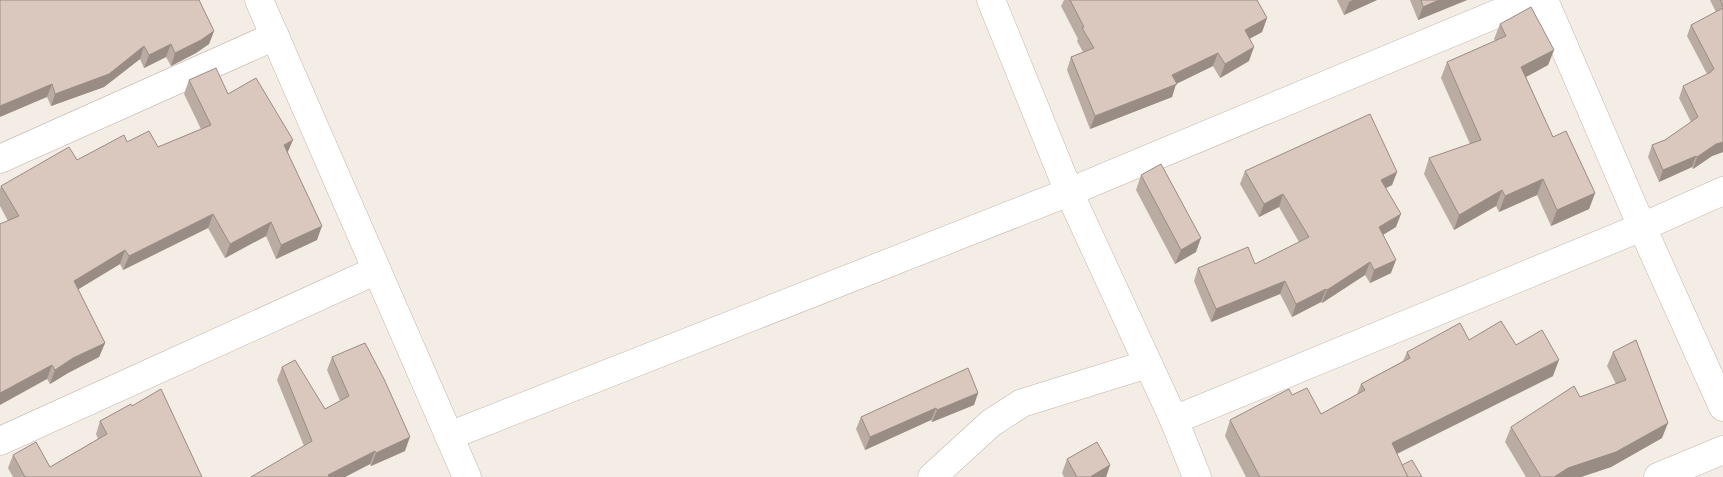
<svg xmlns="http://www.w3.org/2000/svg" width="1723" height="477" font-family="Arial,sans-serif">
	<rect width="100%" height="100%" fill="#f4ede6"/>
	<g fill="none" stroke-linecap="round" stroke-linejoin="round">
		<defs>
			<g id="street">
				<polyline points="259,0 467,477"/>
				<polyline points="991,0 1069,192 1174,420 1197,477"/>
				<polyline points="1544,0 1642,227 1723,407"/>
				<polyline points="0,159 275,36"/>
				<polyline points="1174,420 1642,227 1723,191"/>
				<polyline points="449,436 1069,192 1530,0"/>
				<polyline points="0,441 377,270"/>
				<polyline points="932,477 991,423 1022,403 1148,364"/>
				<polyline points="1658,477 1723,450"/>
			</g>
		</defs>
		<use href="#street" stroke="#c4b5ab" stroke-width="29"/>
		<use href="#street" stroke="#fff" stroke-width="28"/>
	</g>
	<g fill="#bbaca3">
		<polygon points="0,0 214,31 209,44 196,53 171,66 166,57 144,68 140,59 104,87 51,106 47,97"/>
		<polygon points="1064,0 1257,0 1267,18 1262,32 1249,39 1249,61 1220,78 1213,66 1176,84 1172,97 1090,129 1067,70 1071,57 1083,52 1077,41 1078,39 1061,6"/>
		<polygon points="1337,0 1377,0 1344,15"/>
		<polygon points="1410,0 1467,0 1418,20"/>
		<polygon points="1710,0 1723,0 1723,152 1712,156 1693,169 1692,167 1659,182 1648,157 1652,145 1665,140 1691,122 1679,98 1683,86 1707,74 1687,36 1691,25 1716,12"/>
		<polygon points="1500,24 1554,50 1548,65 1526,77 1553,137 1595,193 1589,209 1551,226 1537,195 1499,212 1496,206 1454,230 1424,174 1429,158 1470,144 1441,78 1447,62 1495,41 1494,39"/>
		<polygon points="189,80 228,94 288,153 317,240 276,259 266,236 225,258 208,228 123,270 120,264 78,289 105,343 99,357 68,373 50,384 47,379 8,221 0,206 0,189 1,186 127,142 158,147 201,129 184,94"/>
		<polygon points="1245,171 1397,172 1392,185 1386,188 1396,227 1383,235 1391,273 1370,283 1365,275 1322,303 1321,302 1292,317 1280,294 1211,322 1194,281 1198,268 1255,264 1299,242 1279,207 1259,217 1240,184"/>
		<polygon points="1141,175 1196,252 1175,264 1136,190"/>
		<polygon points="1469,340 1516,345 1553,376 1397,454 1402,465 1422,477 1246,477 1225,436 1230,420 1321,414 1357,394 1361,384 1403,361 1407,352"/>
		<polygon points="1613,352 1662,438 1611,467 1581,477 1526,477 1505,442 1511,427 1580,397 1616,384 1607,366"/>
		<polygon points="332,357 405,451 371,466 370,464 345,477 251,477 304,446 277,380 282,367 325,409 340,401 327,370"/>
		<polygon points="978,393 974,405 932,422 931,420 865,450 856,429 861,417"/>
		<polygon points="132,406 202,477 13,477 8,468 13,455 50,467 98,439 96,434 100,421"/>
		<polygon points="1067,459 1110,465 1106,477 1064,477 1062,473"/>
	</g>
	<g fill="#998c85">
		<polygon points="1353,0 1377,0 1344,15 1349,2"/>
		<polygon points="1439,0 1467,0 1418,20 1423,7"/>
		<polygon points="1267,18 1262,32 1240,44 1245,30"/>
		<polygon points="214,31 209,44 196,53 171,66 175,53"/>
		<polygon points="171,44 166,57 144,68 149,55"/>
		<polygon points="144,46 140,59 104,87 51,106 55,94"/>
		<polygon points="1254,47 1249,61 1220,78 1225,64"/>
		<polygon points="1554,50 1548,65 1515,83 1521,67"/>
		<polygon points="1218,53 1213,66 1176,84 1172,97 1090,129 1095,116 1172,75"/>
		<polygon points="52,84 47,97 0,117 0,106"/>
		<polygon points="293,140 287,154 284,145"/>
		<polygon points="1723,142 1723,152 1712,156 1693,169 1697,157 1716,144"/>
		<polygon points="1696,156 1692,167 1659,182 1663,170"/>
		<polygon points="1397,172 1392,185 1376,193 1381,180"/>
		<polygon points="1543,179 1537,195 1499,212 1505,196"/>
		<polygon points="1502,190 1496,206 1454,230 1459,215"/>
		<polygon points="1595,193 1589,209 1551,226 1557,210"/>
		<polygon points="1283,194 1279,207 1259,217 1264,204"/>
		<polygon points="213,214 208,228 123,270 129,256"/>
		<polygon points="1401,214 1396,227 1374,240 1379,227"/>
		<polygon points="271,222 266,236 225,258 230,244"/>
		<polygon points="322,226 317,240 276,259 281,245"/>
		<polygon points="1201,238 1196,252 1175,264 1181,250"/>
		<polygon points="125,250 120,264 69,295 74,281"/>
		<polygon points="1396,260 1391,273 1370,283 1374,270"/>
		<polygon points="1370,262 1365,275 1322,303 1327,290"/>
		<polygon points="1285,281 1280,294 1211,322 1216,309"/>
		<polygon points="1326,289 1321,302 1292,317 1296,304"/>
		<polygon points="105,343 99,357 68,373 50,384 55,370 73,358"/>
		<polygon points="1559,360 1553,376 1386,459 1392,443"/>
		<polygon points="52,365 47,379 0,405 0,393"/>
		<polygon points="978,393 974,405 932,422 937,410"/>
		<polygon points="936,408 931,420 865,450 870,437"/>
		<polygon points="1668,423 1662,438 1611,467 1581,477 1554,477 1568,468"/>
		<polygon points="410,437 405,451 371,466 376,453"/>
		<polygon points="375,451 370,464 345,477 327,477 328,475"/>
		<polygon points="1110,465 1106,477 1090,477"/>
	</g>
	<g fill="#dac8be" stroke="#998c85">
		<polygon points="0,0 199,0 214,31 201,40 175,53 171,44 149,55 144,46 109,74 55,94 52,84 0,106"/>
		<polygon points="1070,0 1257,0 1267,18 1245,30 1254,47 1225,64 1218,53 1172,75 1177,84 1095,116 1071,57 1094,48 1082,28 1084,27"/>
		<polygon points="1421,0 1439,0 1423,7"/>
		<polygon points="1720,0 1723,0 1723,7"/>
		<polygon points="1531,7 1554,50 1521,67 1553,137 1566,131 1595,193 1557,210 1543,179 1505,196 1502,190 1459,215 1429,158 1481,140 1447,62 1506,36 1500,24"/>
		<polygon points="1723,8 1723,142 1716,144 1697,157 1696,156 1663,170 1652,145 1665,140 1698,117 1683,86 1711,72 1711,71 1714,69 1691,25"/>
		<polygon points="216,68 228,94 256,78 293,140 284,145 322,226 281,245 271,222 230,244 213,214 129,256 125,250 74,281 105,343 73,358 55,370 52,365 0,393 0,224 19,216 1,186 69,147 77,160 124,135 127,142 149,131 158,147 211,125 189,80"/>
		<polygon points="1370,114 1397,172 1381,180 1401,214 1379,227 1396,260 1374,270 1370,262 1327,290 1326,289 1296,304 1285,281 1216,309 1198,268 1248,247 1255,264 1309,237 1283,194 1264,204 1245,171"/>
		<polygon points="1161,164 1201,238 1181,250 1141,175"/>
		<polygon points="1501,321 1516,345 1542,330 1559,360 1392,443 1408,477 1260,477 1230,420 1289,389 1292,395 1307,388 1321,414 1365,390 1361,384 1410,358 1407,352 1460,323 1469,340"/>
		<polygon points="1636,340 1668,423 1616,452 1568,468 1554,477 1541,477 1511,427 1574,386 1580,397 1626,380 1613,352"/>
		<polygon points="365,343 384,379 410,437 376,453 375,451 328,475 329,477 251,477 312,441 282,367 295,360 325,409 349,396 332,357"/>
		<polygon points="968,368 978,393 937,410 936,408 870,437 861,417"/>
		<polygon points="161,389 202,477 25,477 13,455 36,442 50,467 107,434 100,421 131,404 132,406"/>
		<polygon points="1097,442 1110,465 1090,477 1077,477 1067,459"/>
		<polygon points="1412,460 1422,477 1408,477 1402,465"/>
	</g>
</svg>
